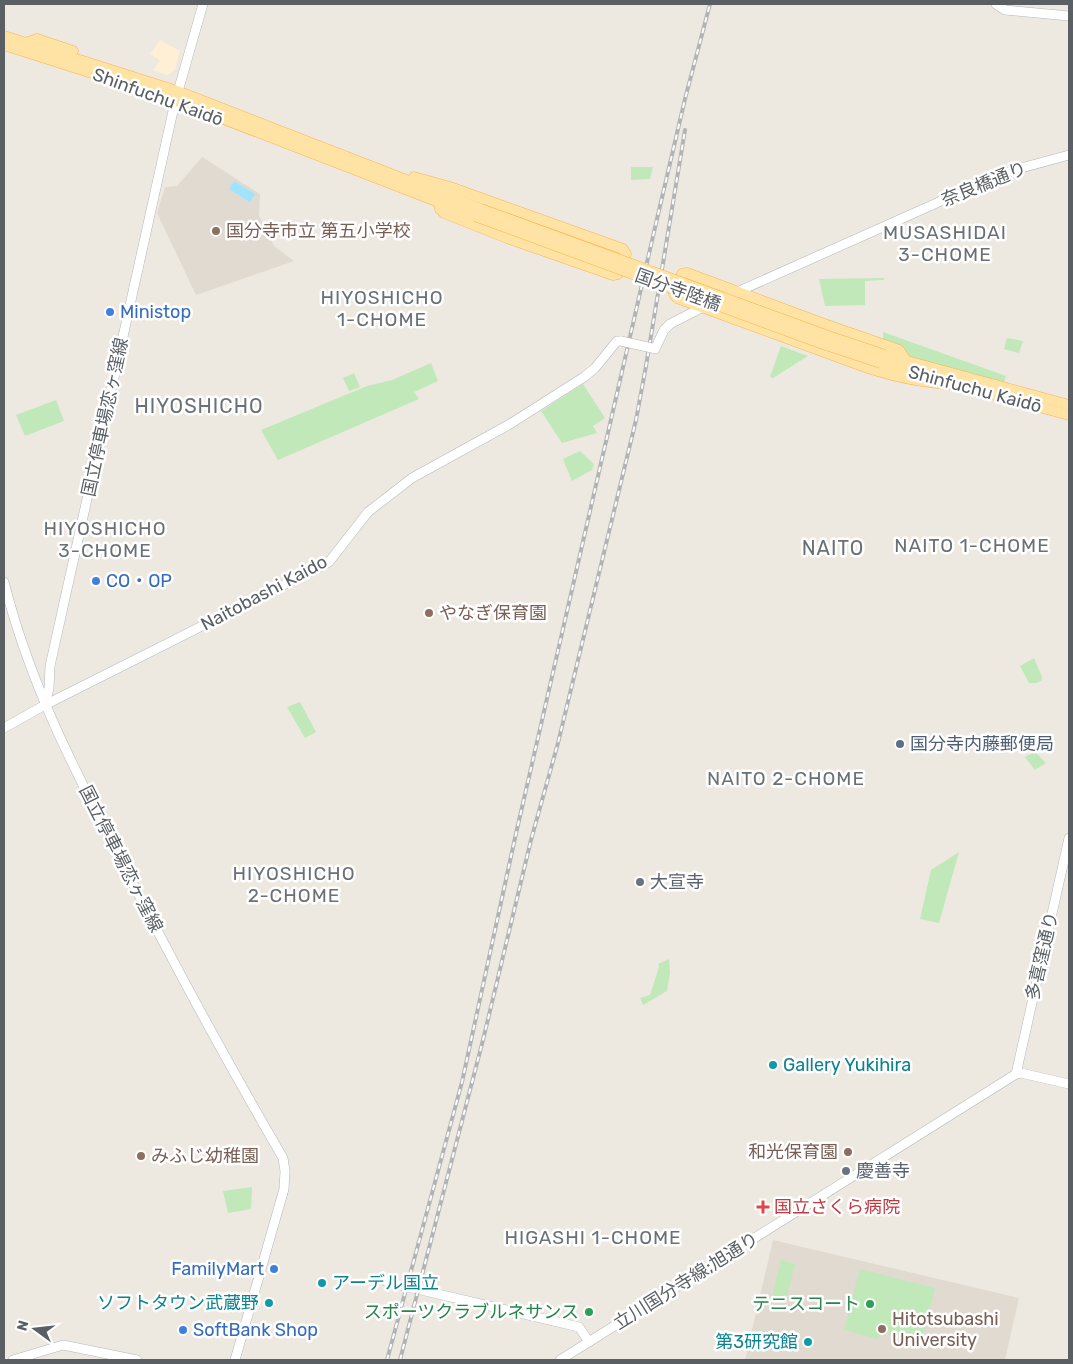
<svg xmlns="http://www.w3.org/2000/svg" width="1073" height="1364" font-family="Rubik,'Noto Sans JP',sans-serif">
	<rect width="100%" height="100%" fill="#eee9e0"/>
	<polygon fill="#ffefd4" points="160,40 180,51 175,70 167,75 153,70 160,60 150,54"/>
	<g fill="#e0dad1">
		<polygon points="202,157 260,194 259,216 274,246 294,261 196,295 157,213 165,187 177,186"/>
		<polygon points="773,1240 1019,1298 1005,1360 745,1360"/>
	</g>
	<g fill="#c0e8b9">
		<polygon points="631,167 653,167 650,179 631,180"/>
		<polygon points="884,278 884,280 865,281 865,305 825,306 819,279"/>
		<polygon points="883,332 1006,376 1003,386 895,354 883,346"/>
		<polygon points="1007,338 1023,341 1019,353 1004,349"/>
		<polygon points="781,346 808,356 773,378 770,377"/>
		<polygon points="431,363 438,381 414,392 419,399 278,460 261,430 367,386 392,380"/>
		<polygon points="354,373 360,387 349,391 343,378"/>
		<polygon points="583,384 605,418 593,426 597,433 562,443 541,411"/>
		<polygon points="56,400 64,421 25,436 16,415"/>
		<polygon points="580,451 594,464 592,470 572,481 563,459"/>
		<polygon points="1034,658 1042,677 1042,680 1037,683 1029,683 1020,666"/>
		<polygon points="300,702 316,732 305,738 287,707"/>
		<polygon points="1035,752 1046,763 1035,770 1025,757"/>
		<polygon points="959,852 939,923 920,919 931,870"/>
		<polygon points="669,959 670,972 667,991 643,1005 640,998 650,995 659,967 658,964"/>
		<polygon points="252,1187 251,1209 228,1213 223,1191"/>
		<polygon points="781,1260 795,1264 785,1304 771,1301"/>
		<polygon points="860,1269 935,1288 922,1342 883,1332 877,1339 844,1330"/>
	</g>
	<polygon fill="#9fe3ff" points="234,181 255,194 250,202 229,189"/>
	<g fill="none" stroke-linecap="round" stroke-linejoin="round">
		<defs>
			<g id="secondary">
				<polyline points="996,4 1005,10 1069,16"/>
				<polyline points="719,300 986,181 1014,170 1069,155"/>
				<polyline points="652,348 655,349 664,330 670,324 707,305"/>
				<path d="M4,582C30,684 73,767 121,860C172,961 226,1060 283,1158L285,1171L284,1189L235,1360"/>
				<polyline points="45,705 49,688 50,666 175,102 203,4"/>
				<polyline points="4,728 45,705 329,562 368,512 412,478 510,424 584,377 595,368 617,341 621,341"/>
				<polyline points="1016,1074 1069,838"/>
				<polyline points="387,1282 579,1327 589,1342"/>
				<polyline points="13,1360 63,1345 137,1360"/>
				<polyline points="560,1360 1016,1074 1021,1073 1069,1084"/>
			</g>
			<g id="primary">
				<polyline points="4,36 177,91 481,209"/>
				<polyline points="26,43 37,39 73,51"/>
				<polyline points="4,45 164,96 475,216"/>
				<polyline points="414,177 450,187 623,249 626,254 618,274 613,275 507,238 444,213 440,209 439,202"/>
				<polyline points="885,355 1069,405"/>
				<path d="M907,362L899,350L827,325L687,273L682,274L674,294L677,298L868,368C896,377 923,383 952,384"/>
				<polyline points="881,363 926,376"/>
				<polyline points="947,382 1069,415"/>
			</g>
		</defs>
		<use href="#secondary" stroke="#b2b8bd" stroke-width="10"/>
		<use href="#primary" stroke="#ffb148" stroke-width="11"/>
		<use href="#secondary" stroke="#fff" stroke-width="9"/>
		<use href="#primary" stroke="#ffe3a4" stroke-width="10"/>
		<defs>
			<g id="rail">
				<polyline points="387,1360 462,1082 515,838 657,219 685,99 710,4"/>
				<polyline points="400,1360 483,1040 531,840 558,743 636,420 646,366 685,130"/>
			</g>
		</defs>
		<use href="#rail" stroke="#b2b3b4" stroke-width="4"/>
		<use href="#rail" stroke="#fff" stroke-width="2" stroke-dasharray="5.5" stroke-linecap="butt"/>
		<defs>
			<polyline id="secondary-bridge" points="621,341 652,348"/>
			<g id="primary-bridge">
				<polyline points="481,209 831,337 885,355"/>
				<polyline points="475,216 823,344 881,363"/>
			</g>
		</defs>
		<use href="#secondary-bridge" stroke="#b2b8bd" stroke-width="10" stroke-linecap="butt"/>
		<use href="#primary-bridge" stroke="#ffb148" stroke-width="11" stroke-linecap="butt"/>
		<use href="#secondary-bridge" stroke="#fff" stroke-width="9"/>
		<use href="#primary-bridge" stroke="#ffe3a4" stroke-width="10"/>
	</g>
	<g fill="#8d6e63" stroke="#fff" stroke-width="2">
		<circle cx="216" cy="231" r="5"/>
		<circle cx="429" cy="613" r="5"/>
		<circle cx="848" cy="1152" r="5"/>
		<circle cx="141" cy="1156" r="5"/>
		<circle cx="882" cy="1329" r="5"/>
	</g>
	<g fill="#3f7fe0" stroke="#fff" stroke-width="2">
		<circle cx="110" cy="312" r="5"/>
		<circle cx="96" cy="581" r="5"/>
		<circle cx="274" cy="1269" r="5"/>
		<circle cx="183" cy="1330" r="5"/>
	</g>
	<circle fill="#5c6f8a" stroke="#fff" stroke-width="2" cx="900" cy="744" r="5"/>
	<g fill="#6b7280" stroke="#fff" stroke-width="2">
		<circle cx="640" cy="882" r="5"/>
		<circle cx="846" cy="1171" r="5"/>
	</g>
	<g fill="#0f9aa8" stroke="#fff" stroke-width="2">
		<circle cx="773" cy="1065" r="5"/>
		<circle cx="322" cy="1283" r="5"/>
		<circle cx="269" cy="1303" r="5"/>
		<circle cx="808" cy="1342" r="5"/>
	</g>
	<path fill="#e0444e" stroke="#fff" stroke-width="2" d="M760.5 1199.5h5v5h5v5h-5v5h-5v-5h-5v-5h5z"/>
	<g fill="#2e9e5b" stroke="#fff" stroke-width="2">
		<circle cx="870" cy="1304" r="5"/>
		<circle cx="589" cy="1312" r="5"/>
	</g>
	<g text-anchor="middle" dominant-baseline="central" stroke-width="5" stroke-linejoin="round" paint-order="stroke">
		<g font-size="18" fill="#595f63" stroke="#fff">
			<text transform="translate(158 97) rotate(20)">Shinfuchu Kaidō</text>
			<text transform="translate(984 184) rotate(-22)">奈良橋通り</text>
			<text transform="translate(678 290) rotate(20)">国分寺陸橋</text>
			<text transform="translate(975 389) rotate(15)">Shinfuchu Kaidō</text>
			<text transform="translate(105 417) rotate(-78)">国立停車場恋ヶ窪線</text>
			<text transform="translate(264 593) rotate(-28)">Naitobashi Kaido</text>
			<text transform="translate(121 859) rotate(63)">国立停車場恋ヶ窪線</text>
			<text transform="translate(1042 956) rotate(-77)">多喜窪通り</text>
			<text transform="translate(686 1281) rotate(-32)">立川国分寺線;旭通り</text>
		</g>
		<g font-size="18" fill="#785e54" stroke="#fff" text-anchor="start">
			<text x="226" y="231">国分寺市立 第五小学校</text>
			<text x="439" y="613">やなぎ保育園</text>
			<text x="838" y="1152" text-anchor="end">和光保育園</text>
			<text x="151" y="1156">みふじ幼稚園</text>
			<text x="892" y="1319">Hitotsubashi<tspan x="892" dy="21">University</tspan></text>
		</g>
		<g font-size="18" fill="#366cbe" stroke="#fff" text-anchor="start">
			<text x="120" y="312">Ministop</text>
			<text x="106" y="581">CO・OP</text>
			<text x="264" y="1269" text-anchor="end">FamilyMart</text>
			<text x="193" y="1330">SoftBank Shop</text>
		</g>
		<g font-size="18" fill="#4e5e75" stroke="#fff" text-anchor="start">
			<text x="910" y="744">国分寺内藤郵便局</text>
		</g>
		<g font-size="18" fill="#5b616d" stroke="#fff" text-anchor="start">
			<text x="650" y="882">大宣寺</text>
			<text x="856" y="1171">慶善寺</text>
		</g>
		<g font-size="18" fill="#0d838f" stroke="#fff" text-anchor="start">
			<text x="783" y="1065">Gallery Yukihira</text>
			<text x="332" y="1283">アーデル国立</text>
			<text x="259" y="1303" text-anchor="end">ソフトタウン武蔵野</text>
			<text x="798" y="1342" text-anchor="end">第3研究館</text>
		</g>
		<g font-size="18" fill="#be3a42" stroke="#fff" text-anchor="start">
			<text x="774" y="1207">国立さくら病院</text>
		</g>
		<g font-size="18" fill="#27864d" stroke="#fff" text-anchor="end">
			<text x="860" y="1304">テニスコート</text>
			<text x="579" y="1312">スポーツクラブルネサンス</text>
		</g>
		<g font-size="19" letter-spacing="1" fill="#6a7175" stroke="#fff">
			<text x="945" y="232">MUSASHIDAI<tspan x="945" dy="22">3-CHOME</tspan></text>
			<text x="382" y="297">HIYOSHICHO<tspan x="382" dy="22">1-CHOME</tspan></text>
			<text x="105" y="528">HIYOSHICHO<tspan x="105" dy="22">3-CHOME</tspan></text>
			<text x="972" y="545">NAITO 1-CHOME</text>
			<text x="786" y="778">NAITO 2-CHOME</text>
			<text x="294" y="873">HIYOSHICHO<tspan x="294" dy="22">2-CHOME</tspan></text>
			<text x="593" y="1237">HIGASHI 1-CHOME</text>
		</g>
		<g font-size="20" letter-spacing="1" fill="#6a7175" stroke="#fff">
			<text x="199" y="406">HIYOSHICHO</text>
			<text x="833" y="548">NAITO</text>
		</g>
	</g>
	<rect width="1073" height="1364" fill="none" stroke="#595f63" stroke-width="10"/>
	<g transform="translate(35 1329) rotate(285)" stroke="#ffffff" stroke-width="4" paint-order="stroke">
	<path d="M0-4L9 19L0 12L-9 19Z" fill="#595f63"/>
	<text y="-8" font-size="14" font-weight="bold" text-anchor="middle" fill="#595f63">N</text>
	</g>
</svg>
